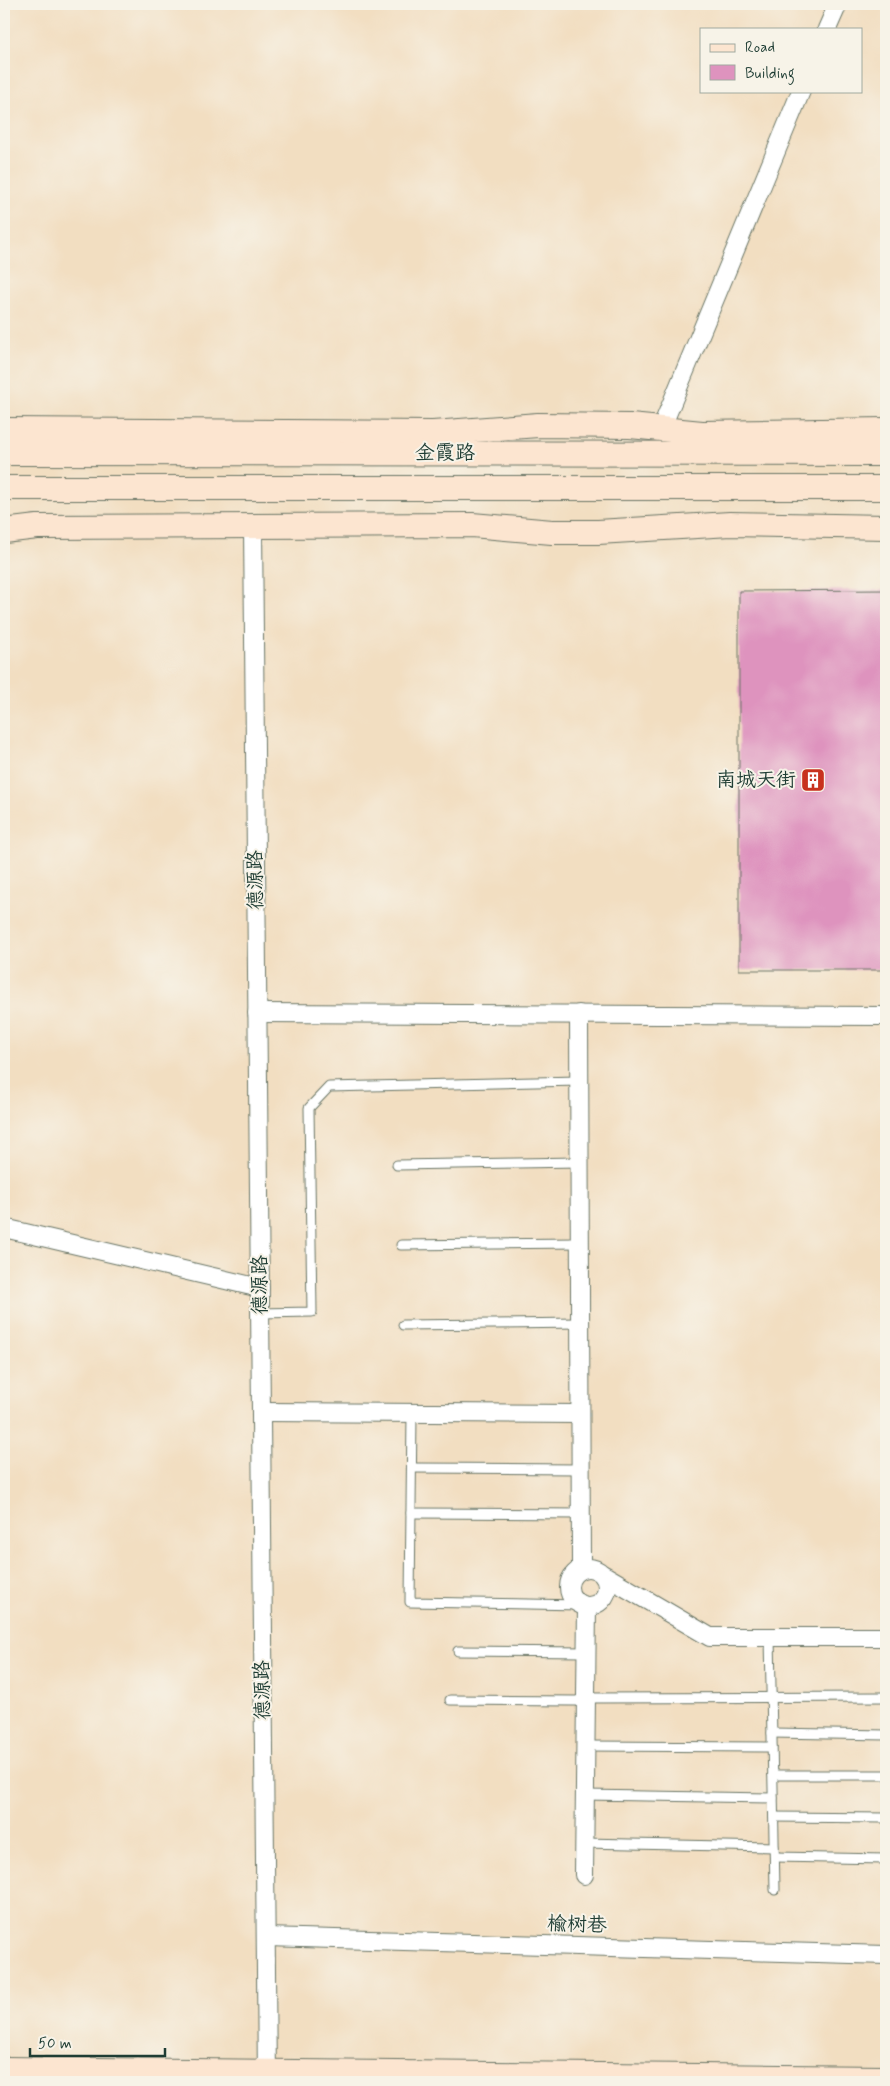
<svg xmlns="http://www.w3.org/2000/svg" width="890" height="2086" font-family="Mynerve,'LXGW WenKai TC',sans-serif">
	<rect width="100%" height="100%" fill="#f7f3e8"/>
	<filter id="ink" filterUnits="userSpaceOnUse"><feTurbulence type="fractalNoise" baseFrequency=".02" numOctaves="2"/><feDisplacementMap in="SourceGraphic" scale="10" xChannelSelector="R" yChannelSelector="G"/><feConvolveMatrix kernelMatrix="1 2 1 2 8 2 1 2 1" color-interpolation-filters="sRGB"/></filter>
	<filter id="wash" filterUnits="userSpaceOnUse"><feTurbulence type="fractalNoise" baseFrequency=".0096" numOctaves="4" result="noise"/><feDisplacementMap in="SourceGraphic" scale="20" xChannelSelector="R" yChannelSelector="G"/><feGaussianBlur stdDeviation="1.12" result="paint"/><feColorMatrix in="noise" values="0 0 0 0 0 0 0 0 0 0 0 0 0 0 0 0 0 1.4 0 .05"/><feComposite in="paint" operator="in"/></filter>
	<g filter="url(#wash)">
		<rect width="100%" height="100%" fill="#f2dec1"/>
		<g id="blocks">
			<polygon fill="#de93be" points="886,590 886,970 739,970 739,591"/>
		</g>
	</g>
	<g filter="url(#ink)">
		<use href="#blocks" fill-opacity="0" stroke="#697565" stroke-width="1"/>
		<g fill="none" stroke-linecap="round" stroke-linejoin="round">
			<defs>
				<g id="lane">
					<polyline points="397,1165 579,1162"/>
					<polyline points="401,1245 579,1243"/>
					<polyline points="260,1313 312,1312 309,1108 329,1087 579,1081"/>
					<polyline points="403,1325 580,1323"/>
					<polyline points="412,1413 410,1602 581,1605"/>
					<polyline points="412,1468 580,1469"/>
					<polyline points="411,1513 581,1514"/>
					<polyline points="770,1637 775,1890"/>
					<polyline points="458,1651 586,1652"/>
					<polyline points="450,1700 576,1701 586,1698 886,1697"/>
					<polyline points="772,1733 886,1735"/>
					<polyline points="585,1746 772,1747"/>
					<polyline points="773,1775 886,1775"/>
					<polyline points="585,1795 773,1798"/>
					<polyline points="774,1817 886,1818"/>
					<polyline points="584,1843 774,1847"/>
					<polyline points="775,1857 886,1859"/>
				</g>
				<g id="street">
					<polyline points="827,29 838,4"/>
					<polyline points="661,429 801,91"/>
					<polyline points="253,526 267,2082"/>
					<polyline points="257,1013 886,1016"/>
					<polyline points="579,1014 581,1569"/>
					<polyline points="4,1228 260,1288"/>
					<polyline points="261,1412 580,1414"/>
					<circle cx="588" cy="1587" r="19"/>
					<polyline points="604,1575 710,1637 886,1637"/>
					<polyline points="584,1875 587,1606"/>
					<polyline points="266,1937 886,1955"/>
				</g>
				<g id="secondary">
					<polyline points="4,430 433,433 538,425 630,426 702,433 886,430"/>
					<polyline points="4,453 886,454"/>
					<polyline points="4,488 886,488"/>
					<polyline points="4,531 37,527 472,525 552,532 598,532 730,524 886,527"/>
					<polyline points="4,2069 886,2078"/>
				</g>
			</defs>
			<use href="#lane" stroke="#697565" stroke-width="11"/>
			<use href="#street" stroke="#697565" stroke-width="20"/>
			<use href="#secondary" stroke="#697565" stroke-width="26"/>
			<use href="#lane" stroke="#fff" stroke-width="9"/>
			<use href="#street" stroke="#fff" stroke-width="18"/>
			<use href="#secondary" stroke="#fce5d0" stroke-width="24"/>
		</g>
	</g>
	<defs>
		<symbol id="building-square" viewBox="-11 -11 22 22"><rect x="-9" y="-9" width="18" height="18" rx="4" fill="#c8321e" stroke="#f7f3e8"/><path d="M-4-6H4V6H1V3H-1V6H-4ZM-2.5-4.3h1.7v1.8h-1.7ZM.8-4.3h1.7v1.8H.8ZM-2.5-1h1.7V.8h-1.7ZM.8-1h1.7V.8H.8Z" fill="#fff"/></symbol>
	</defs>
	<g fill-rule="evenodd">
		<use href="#building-square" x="799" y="766" width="28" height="28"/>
	</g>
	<g text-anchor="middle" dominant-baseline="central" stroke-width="4" stroke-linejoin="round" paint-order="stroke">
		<g font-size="20" fill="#1f3d34" stroke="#f7f3e8">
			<text x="445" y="453">金霞路</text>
			<text transform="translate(256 880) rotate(-91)">德源路</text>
			<text transform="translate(260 1285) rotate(-90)">德源路</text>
			<text transform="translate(263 1690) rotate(-91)">德源路</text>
			<text transform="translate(577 1925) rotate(2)">榆树巷</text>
		</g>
		<g font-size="20" fill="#1f3d34" stroke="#f7f3e8" text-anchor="end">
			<text x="796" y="780">南城天街</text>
		</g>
	</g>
	<rect width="890" height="2086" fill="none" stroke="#f7f3e8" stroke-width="20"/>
	<rect x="700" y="28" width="162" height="65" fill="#f7f3e8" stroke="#a1aaa0"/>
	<rect x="710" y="44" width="25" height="8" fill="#fce5d0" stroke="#a1aaa0"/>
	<text x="745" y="52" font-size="15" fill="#1f3d34">Road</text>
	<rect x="710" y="65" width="25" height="15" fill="#de93be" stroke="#a1aaa0"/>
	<text x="745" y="78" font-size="15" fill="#1f3d34">Building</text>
	<path d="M30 2048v8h135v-8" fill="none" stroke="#1f3d34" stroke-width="2.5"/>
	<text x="38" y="2048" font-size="15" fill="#1f3d34" stroke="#f7f3e8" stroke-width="4" paint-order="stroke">50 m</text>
</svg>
